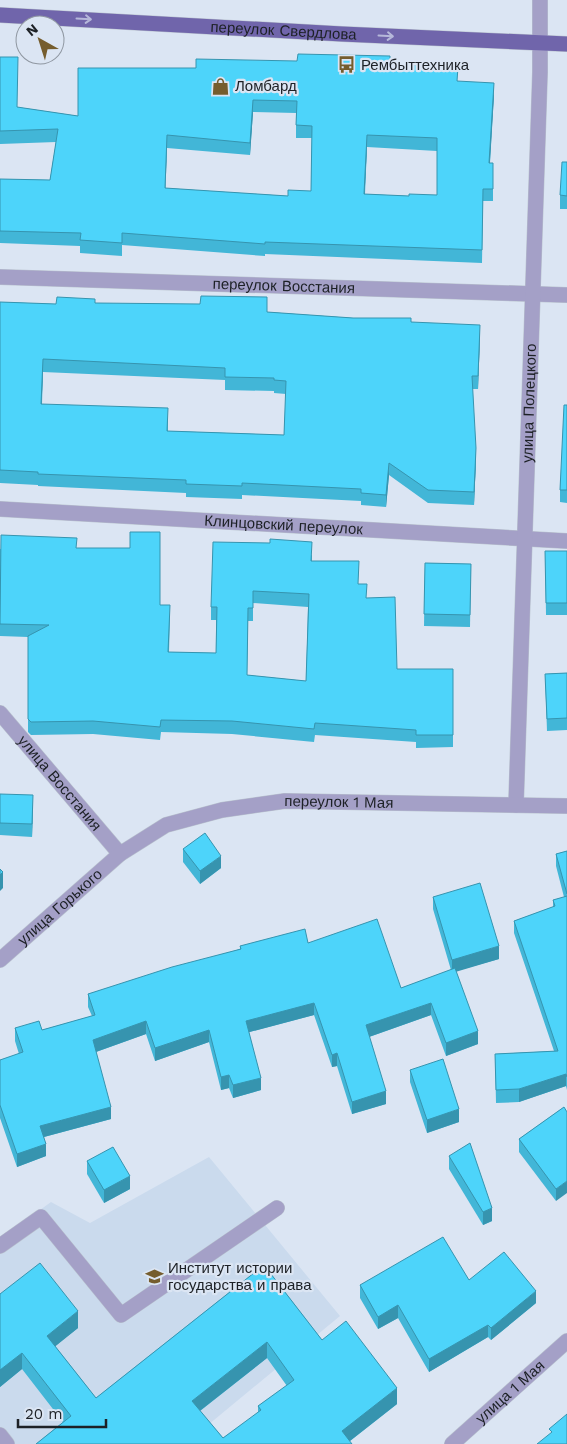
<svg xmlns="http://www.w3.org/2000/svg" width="567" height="1444" font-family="'Work Sans',sans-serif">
	<rect width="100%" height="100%" fill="#dbe5f3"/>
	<polygon fill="#cadaed" points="209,1157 340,1316 185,1444 0,1444 0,1239 51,1202 90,1223"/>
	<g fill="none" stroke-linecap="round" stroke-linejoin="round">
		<defs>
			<g id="minor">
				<path id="s1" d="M0,277L567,295"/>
				<path id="s2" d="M0,509L567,541"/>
				<path id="s3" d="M0,713L120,854"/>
				<path id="s4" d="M516,805L540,72V0"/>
				<path id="s5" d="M0,960L120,854L166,825L222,810L285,801L567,806"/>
				<polyline points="0,1246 41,1217 121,1315 277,1208"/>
				<polyline points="0,1435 7,1444"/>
				<path id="s6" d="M452,1444L567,1341"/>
			</g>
			<g id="major">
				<path id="s7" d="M0,15L342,34L567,44"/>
			</g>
		</defs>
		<use href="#minor" stroke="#b9c2ce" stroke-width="16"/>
		<use href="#major" stroke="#b9c2ce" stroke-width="16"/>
		<use href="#minor" stroke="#a4a0c7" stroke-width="15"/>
		<use href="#major" stroke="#7065ab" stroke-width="15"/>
	</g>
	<g fill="#42b6d7" fill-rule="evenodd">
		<path d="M0,57L17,107L78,116L196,68L390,64L458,81L494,95L490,163H493V201H483L482,263L265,254V256L122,245V256L80,253V246L0,243V179L50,180L56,142L0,144ZM253,112L296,113V138H312L311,191L288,196L165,188L167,148L250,155ZM367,147L437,151V195L409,196L365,194Z"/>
		<polygon points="567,162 567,209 560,209 560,195"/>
		<path d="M0,302L56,304L95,303L267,312L411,322L480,337L478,389H472L476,460L474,505L428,503L389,475L386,507L361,505V501L242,495V499L186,497V493L38,486V485L0,483ZM43,372L225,380V390L274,391V393L286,394L284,435L168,431V420L42,404Z"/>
		<polygon points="567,405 567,503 560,502 560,490"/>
		<path d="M77,548L160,605L170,618L169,652L216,653V620H211V607L312,555V561L358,584L366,598L397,669H453V747L416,748V742L315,735L314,742L232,734L161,732L160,740L93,734L31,735L28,732V637L0,636V549ZM253,603L308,607L306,681L247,675L248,621H253Z"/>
		<polygon points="545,551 567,551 567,615 546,615"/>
		<polygon points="425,563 471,564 470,627 424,626"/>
		<polygon points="567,673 567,730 547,731 545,674"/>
		<polygon points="0,794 33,808 32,837 0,835"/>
		<polygon points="183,849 221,868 200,884 183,862"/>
		<polygon points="567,851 567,1090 566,1086 519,1102 496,1103 495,1054 554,1051 514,933 514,921 553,907 553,900 564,897 556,866 556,854"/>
		<polygon points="433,897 499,959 456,971 478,1044 446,1056 431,1015 369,1037 386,1104 352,1114 337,1066 332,1067 314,1015 249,1032 261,1090 233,1098 229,1088 221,1090 209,1042 155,1061 146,1034 96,1052 111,1119 44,1137 46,1156 17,1167 0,1118 0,1060 19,1054 15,1041 15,1028 42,1030 92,1016 88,1007 88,994 240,949 240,946 308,943 401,988 451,970 433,909"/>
		<polygon points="410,1070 459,1122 427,1133 410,1082"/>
		<polygon points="564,1107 556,1201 519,1152 519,1139"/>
		<polygon points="449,1156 492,1221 483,1225 449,1169"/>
		<polygon points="87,1161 130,1189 104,1203 87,1174"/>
		<path d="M264,1265L322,1340L397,1404L350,1441L36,1444L63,1422L22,1369L0,1387V1294L78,1328L55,1346L96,1398ZM267,1358L287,1386L258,1406V1413L223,1438L200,1411Z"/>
		<polygon points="469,1280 536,1303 491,1340 488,1337 429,1372 398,1318 378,1329 360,1298 360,1285"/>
	</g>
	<g fill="#3694af">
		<polygon points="494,83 494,95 489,176 489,163"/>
		<polygon points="253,100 253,112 250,155 250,143"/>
		<polygon points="167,135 167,148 165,201 165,188"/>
		<polygon points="367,135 367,147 364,206 364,194"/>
		<polygon points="480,325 480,337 478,389 478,376"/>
		<polygon points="43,359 43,372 41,416 41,404"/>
		<polygon points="476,448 476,460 474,505 474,492"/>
		<polygon points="389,463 389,475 386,507 386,495"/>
		<polygon points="33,795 33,808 32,837 32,824"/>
		<polygon points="221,856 221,868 200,884 200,871"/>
		<polygon points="3,872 3,888 0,891 0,875"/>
		<polygon points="499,946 499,959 452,973 452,960"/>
		<polygon points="314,1003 314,1015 246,1033 246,1021"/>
		<polygon points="431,1003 431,1015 366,1038 366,1025"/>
		<polygon points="146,1021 146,1034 93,1053 93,1040"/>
		<polygon points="209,1030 209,1042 155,1061 155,1048"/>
		<polygon points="478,1031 478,1044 446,1056 446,1043"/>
		<polygon points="337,1053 337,1066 332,1067 332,1055"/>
		<polygon points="566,1074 566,1086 519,1102 519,1089"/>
		<polygon points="229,1075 229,1088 221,1090 221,1077"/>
		<polygon points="261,1078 261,1090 233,1098 233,1085"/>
		<polygon points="386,1091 386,1104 352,1114 352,1102"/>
		<polygon points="111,1107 111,1119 40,1138 40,1126"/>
		<polygon points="459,1109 459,1122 427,1133 427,1120"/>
		<polygon points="46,1144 46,1156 17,1167 17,1154"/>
		<polygon points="130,1176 130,1189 104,1203 104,1190"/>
		<polygon points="567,1181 567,1193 556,1201 556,1189"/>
		<polygon points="492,1208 492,1221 483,1225 483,1212"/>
		<polygon points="536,1291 536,1303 491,1340 491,1328"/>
		<polygon points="398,1305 398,1318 378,1329 378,1317"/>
		<polygon points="78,1311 78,1328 47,1353 47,1336"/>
		<polygon points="488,1325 488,1337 429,1372 429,1359"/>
		<polygon points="267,1342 267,1358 192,1417 192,1401"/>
		<polygon points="22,1353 22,1369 0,1387 0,1370"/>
		<polygon points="397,1388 397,1404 346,1444 342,1431"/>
	</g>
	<g fill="#4dd4fa" stroke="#3694af" fill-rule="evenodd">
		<path d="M298,54L390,56V64L458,67L457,81L494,83L489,163H493V189H483L482,250L265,242V244L122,233V243L80,240L81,233L0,231V179L50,180L58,129L0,131V57H18L17,107L78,116V68H196V59L297,61ZM253,100L297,101L296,125L312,126L311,191L288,190V196L165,188L167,135L250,143ZM367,135L437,138V195L409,194V196L364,194Z"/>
		<polygon points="562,162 567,162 567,196 560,195"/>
		<path d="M201,296L267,297V312L353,318H411V322L480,325L478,376H472L476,448L474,492L428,490L389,463L386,495L361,493V489L242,483V486L186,484V480L38,474V472L0,470V302L56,304L57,297L95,299V303L200,304ZM43,359L225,368V377L274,378V380L286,381L284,435L167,431L168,408L41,404Z"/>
		<polygon points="564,405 567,405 567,490 560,490"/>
		<path d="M130,532H160V605H170L168,652L216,653L217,607H211L213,542L270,543V539L312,542L311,561H359L358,584H367L366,598L395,597L397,669H453V735H416V730L315,723L314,729L232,721L161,720L160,727L93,721L31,722L28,719V636L49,625L0,624L1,535L77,538L76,548H130ZM253,591L309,594L306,681L247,675L248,608H253Z"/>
		<polygon points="545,551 567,551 567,603 546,603"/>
		<polygon points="425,563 471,564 470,615 424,614"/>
		<polygon points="567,673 567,718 547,719 545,674"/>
		<polygon points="0,794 33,795 32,824 0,823"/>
		<polygon points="205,833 221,856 200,871 183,849"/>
		<polygon points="567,851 567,894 556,854"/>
		<polygon points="0,869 3,872 0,875"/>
		<polygon points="480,883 499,946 452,960 433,897"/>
		<polygon points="567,896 567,1077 566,1074 519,1089 496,1090 495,1054 558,1051 514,921 555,906 553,900"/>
		<polygon points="377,919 401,988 455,968 478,1031 446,1043 431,1003 366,1025 386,1091 352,1102 337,1053 332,1055 314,1003 246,1021 261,1078 233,1085 229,1075 221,1077 209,1030 155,1048 146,1021 93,1040 111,1107 40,1126 46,1144 17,1154 0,1105 0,1060 23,1052 15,1028 39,1021 42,1030 95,1015 88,994 172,967 241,949 240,946 305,929 308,943"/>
		<polygon points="443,1059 459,1109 427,1120 410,1070"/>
		<polygon points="564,1107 567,1112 567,1181 556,1189 519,1139"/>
		<polygon points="470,1143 492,1208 483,1212 449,1156"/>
		<polygon points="113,1147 130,1176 104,1190 87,1161"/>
		<polygon points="443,1237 469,1280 504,1252 536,1291 491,1328 488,1325 429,1359 398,1305 378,1317 360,1285"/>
		<path d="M40,1263L78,1311L47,1336L96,1398L264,1265L322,1340L346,1321L397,1388L342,1431L352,1444H36L71,1416L22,1353L0,1370V1294ZM267,1342L294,1380L258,1406L261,1410L223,1438L192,1401Z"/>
		<polygon points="567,1414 567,1444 537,1444 552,1432 549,1429"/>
	</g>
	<defs><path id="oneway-shaft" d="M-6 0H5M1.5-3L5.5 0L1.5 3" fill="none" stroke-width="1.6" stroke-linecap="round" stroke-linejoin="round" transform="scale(1.25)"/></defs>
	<g stroke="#b6b8da">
		<use href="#oneway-shaft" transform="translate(84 19) rotate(3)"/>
		<use href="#oneway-shaft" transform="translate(386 36) rotate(3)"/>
	</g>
	<defs>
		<symbol id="bus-bare" viewBox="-9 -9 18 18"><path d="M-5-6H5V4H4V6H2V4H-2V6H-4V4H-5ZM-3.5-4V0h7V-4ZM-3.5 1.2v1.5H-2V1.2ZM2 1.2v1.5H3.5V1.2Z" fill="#755d2e" stroke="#dbe5f3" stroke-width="2.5" paint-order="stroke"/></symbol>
		<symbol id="shop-bare" viewBox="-9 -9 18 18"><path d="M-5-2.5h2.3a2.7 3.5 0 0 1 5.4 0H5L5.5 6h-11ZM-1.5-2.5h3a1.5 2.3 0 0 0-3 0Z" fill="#755d2e" stroke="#dbe5f3" stroke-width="2.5" paint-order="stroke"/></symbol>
		<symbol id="university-bare" viewBox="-9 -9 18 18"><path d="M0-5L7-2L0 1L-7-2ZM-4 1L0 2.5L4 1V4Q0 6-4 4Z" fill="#755d2e" stroke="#dbe5f3" stroke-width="2.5" paint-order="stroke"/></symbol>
	</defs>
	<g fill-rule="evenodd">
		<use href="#bus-bare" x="334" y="52" width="25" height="25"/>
		<use href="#shop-bare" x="208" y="74" width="25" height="25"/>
		<use href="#university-bare" x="142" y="1264" width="25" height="25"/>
	</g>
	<g text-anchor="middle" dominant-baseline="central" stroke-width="4.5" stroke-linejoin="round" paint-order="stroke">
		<g font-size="15" fill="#1d2126" stroke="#dbe5f3">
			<text stroke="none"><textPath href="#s7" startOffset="284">переулок Свердлова</textPath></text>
			<text stroke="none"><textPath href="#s1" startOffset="284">переулок Восстания</textPath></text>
			<text stroke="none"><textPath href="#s4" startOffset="402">улица Полецкого</textPath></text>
			<text stroke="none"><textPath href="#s2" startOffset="284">Клинцовский переулок</textPath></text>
			<text stroke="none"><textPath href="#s3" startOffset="92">улица Восстания</textPath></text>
			<text stroke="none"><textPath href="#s5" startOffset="390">переулок 1 Мая</textPath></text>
			<text stroke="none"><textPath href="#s5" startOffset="80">улица Горького</textPath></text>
			<text stroke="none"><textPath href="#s6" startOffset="78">улица 1 Мая</textPath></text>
		</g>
		<g font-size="15" fill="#1d2126" stroke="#dbe5f3" text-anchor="start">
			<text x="361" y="65">Рембыттехника</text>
			<text x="235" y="86">Ломбард</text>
			<text x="168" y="1268">Институт истории<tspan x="168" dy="17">государства и права</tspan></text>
		</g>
	</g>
	<g transform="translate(40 40) rotate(321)"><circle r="24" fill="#dbe5f3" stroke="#8f97a1"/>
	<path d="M0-4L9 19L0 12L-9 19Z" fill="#755d2e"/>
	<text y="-8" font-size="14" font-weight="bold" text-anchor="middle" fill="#1d2126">N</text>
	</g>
	<path d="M18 1419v8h88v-8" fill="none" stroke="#1d2126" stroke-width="2.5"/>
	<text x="25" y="1419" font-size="15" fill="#1d2126" stroke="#dbe5f3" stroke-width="4" paint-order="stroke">20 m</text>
</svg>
